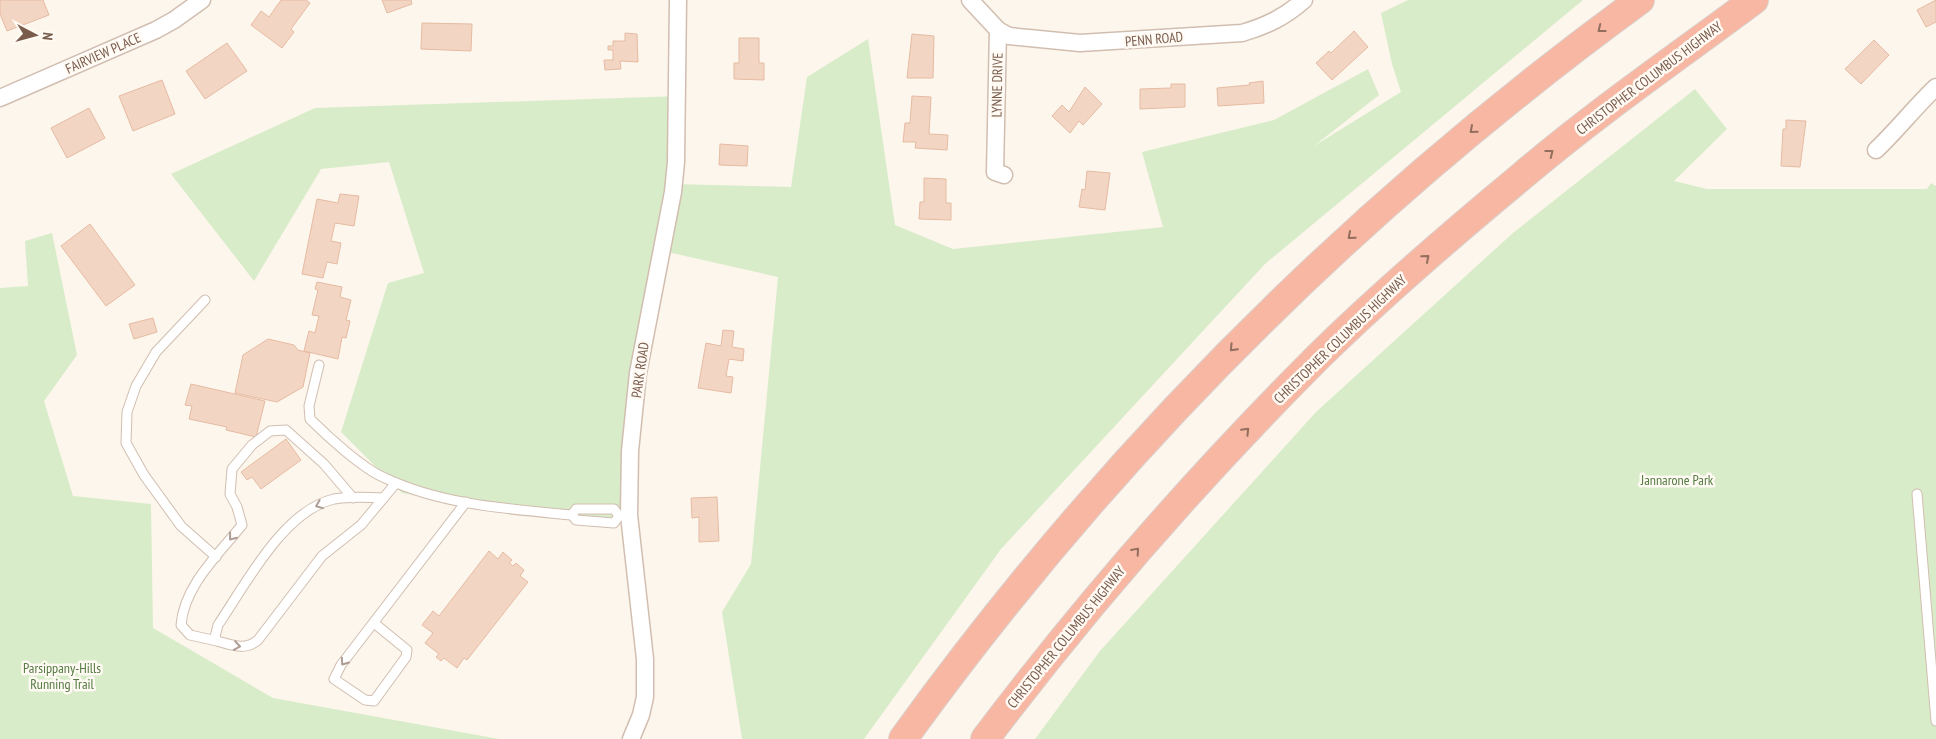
<svg xmlns="http://www.w3.org/2000/svg" width="1936" height="739" font-family="'PT Sans Narrow',sans-serif">
	<rect width="100%" height="100%" fill="#fdf6ec"/>
	<g fill="#d8ecc9">
		<polygon points="1408,0 1583,0 1265,264 1001,549 864,739 742,739 722,612 751,564 778,277 663,251 628,521 501,510 402,493 341,432 388,283 424,273 389,162 321,169 254,281 171,174 315,108 680,96 673,184 791,187 807,77 868,39 895,225 953,249 1163,227 1142,152 1274,120 1368,69 1379,95 1314,146 1401,92 1392,64 1381,13"/>
		<polygon points="1695,89 1727,129 1674,181 1707,189 1927,189 1931,183 1936,186 1936,739 1035,739 1100,651 1316,412 1513,233"/>
		<polygon points="52,233 77,355 44,401 73,496 151,504 153,628 273,698 499,739 0,739 0,288 28,286 25,241"/>
	</g>
	<g fill="#f3d5c3" stroke="#e6bba3">
		<polygon points="0,0 43,0 49,15 7,31 0,14"/>
		<polygon points="281,0 306,0 310,3 291,29 294,32 282,48 251,25 261,11 269,17"/>
		<polygon points="382,0 411,0 412,4 387,13"/>
		<polygon points="1936,0 1936,22 1926,27 1917,10"/>
		<polygon points="422,23 472,24 471,51 421,49"/>
		<polygon points="1354,31 1368,47 1332,80 1316,63 1329,51 1331,53"/>
		<polygon points="625,33 637,34 638,62 620,61 621,69 605,70 604,60 613,60 613,50 608,50 608,46 613,46 613,41 625,41"/>
		<polygon points="912,34 934,36 933,78 907,78"/>
		<polygon points="739,38 759,38 759,63 764,63 764,80 734,79 734,63 739,63"/>
		<polygon points="1874,40 1889,55 1861,84 1845,69"/>
		<polygon points="227,43 247,71 205,99 186,71"/>
		<polygon points="162,80 175,114 133,131 119,96"/>
		<polygon points="1263,81 1264,103 1218,106 1217,88 1250,85 1249,83"/>
		<polygon points="1171,84 1185,84 1185,107 1140,109 1140,89 1171,88"/>
		<polygon points="1085,87 1102,104 1083,125 1079,121 1070,133 1052,116 1062,105 1069,112"/>
		<polygon points="912,96 931,97 929,134 948,135 947,150 915,148 916,142 903,142 905,123 910,123"/>
		<polygon points="89,108 105,138 67,158 51,128"/>
		<polygon points="1786,120 1806,121 1800,167 1781,166 1783,129 1786,129"/>
		<polygon points="720,144 748,146 747,166 719,165"/>
		<polygon points="1087,171 1110,173 1105,210 1079,207 1082,189 1085,190"/>
		<polygon points="924,178 946,179 946,203 951,203 951,220 919,219 920,202 924,202"/>
		<polygon points="340,194 359,196 354,226 335,223 331,241 341,243 337,264 327,262 323,278 302,274 317,199 338,203"/>
		<polygon points="90,224 135,285 106,306 61,246"/>
		<polygon points="317,282 342,287 340,297 351,300 346,320 350,321 346,338 342,337 338,359 304,351 309,331 315,333 319,316 312,315 318,290 315,289"/>
		<polygon points="153,318 157,332 134,339 129,324"/>
		<polygon points="723,330 734,331 732,347 744,349 743,361 729,359 726,376 733,377 731,393 698,388 706,343 721,346"/>
		<polygon points="268,339 294,345 298,350 310,353 303,387 277,402 235,393 243,355"/>
		<polygon points="191,384 265,401 256,437 226,430 227,427 189,419 192,406 185,405"/>
		<polygon points="286,439 301,460 261,489 252,477 247,480 241,472"/>
		<polygon points="717,497 719,541 699,542 699,517 692,518 691,498"/>
		<polygon points="489,551 498,559 503,552 512,560 509,563 513,566 516,563 524,570 520,576 528,582 467,660 464,658 457,668 444,658 441,661 436,657 439,654 425,643 433,633 422,625 433,611 439,616"/>
	</g>
	<g fill="none" stroke-linecap="round" stroke-linejoin="round">
		<defs>
			<g id="service">
				<polyline points="205,300 156,352 136,386 127,412 126,443 144,475 181,526 216,557"/>
				<path d="M319,365L309,406L310,419C327,436 363,469 385,478C442,505 509,509 572,515"/>
				<polyline points="1917,494 1936,721"/>
				<path d="M384,498C368,497 350,496 334,499C283,511 246,584 218,625L215,637L217,641C232,645 245,651 258,640L322,556L361,525L396,483"/>
				<polygon points="576,509 614,509 619,516 614,523 576,520 572,515"/>
				<polyline points="374,623 407,650 406,657 374,701 365,700 334,679 341,665 466,502"/>
				<path d="M217,641L190,635L181,625C184,586 218,555 242,525L237,507L230,494L232,469L252,445L270,431L286,430L324,464L353,498"/>
			</g>
			<g id="minor">
				<polyline points="970,0 998,30 995,172 1004,175"/>
				<path d="M998,30L1009,36L1080,43L1242,33C1266,26 1285,17 1304,0"/>
				<polyline points="0,98 156,30 174,20 202,0"/>
				<path d="M1876,150C1897,130 1915,107 1936,87"/>
				<polyline points="631,739 641,715 645,697 645,659 629,515 630,451 638,373 673,192 676,162 678,0"/>
			</g>
			<g id="motorway">
				<path d="M903,739C1110,452 1355,208 1640,0"/>
				<path d="M985,739C1087,604 1197,478 1317,358C1382,294 1452,234 1522,176C1596,113 1676,58 1754,0"/>
			</g>
		</defs>
		<use href="#service" stroke="#d1beb0" stroke-width="11"/>
		<use href="#minor" stroke="#d1beb0" stroke-width="19"/>
		<use href="#motorway" stroke="#dad1cd" stroke-width="30"/>
		<use href="#service" stroke="#fff" stroke-width="9"/>
		<use href="#minor" stroke="#fff" stroke-width="16"/>
		<use href="#motorway" stroke="#f7b7a3" stroke-width="28"/>
	</g>
	<defs><path id="oneway-chevron" d="M-2-3.5L2.5 0L-2 3.5" fill="none" stroke-width="1.6" stroke-linecap="round" stroke-linejoin="round" transform="scale(1.25)"/></defs>
	<g stroke="#936e5e">
		<use href="#oneway-chevron" transform="translate(1601 29) rotate(142)"/>
		<use href="#oneway-chevron" transform="translate(1473 130) rotate(139)"/>
		<use href="#oneway-chevron" transform="translate(1550 153) rotate(-38)"/>
		<use href="#oneway-chevron" transform="translate(1351 236) rotate(139)"/>
		<use href="#oneway-chevron" transform="translate(1426 258) rotate(-41)"/>
		<use href="#oneway-chevron" transform="translate(1233 348) rotate(134)"/>
		<use href="#oneway-chevron" transform="translate(1246 431) rotate(-46)"/>
		<use href="#oneway-chevron" transform="translate(1136 551) rotate(-49)"/>
	</g>
	<g stroke="#af9d94">
		<use href="#oneway-chevron" transform="translate(319 505) rotate(158)"/>
		<use href="#oneway-chevron" transform="translate(232 537) rotate(128)"/>
		<use href="#oneway-chevron" transform="translate(237 646) rotate(8)"/>
		<use href="#oneway-chevron" transform="translate(344 662) rotate(125)"/>
	</g>
	<g text-anchor="middle" dominant-baseline="central" stroke-width="5" stroke-linejoin="round" paint-order="stroke">
		<g font-size="14" fill="#7a5c4d" stroke="#fffaf3">
			<text transform="translate(1154 39) rotate(-5)">PENN ROAD</text>
			<text transform="translate(103 53) rotate(-24)">FAIRVIEW PLACE</text>
			<text transform="translate(1649 78) rotate(-37)">CHRISTOPHER COLUMBUS HIGHWAY</text>
			<text transform="translate(997 85) rotate(-89)">LYNNE DRIVE</text>
			<text transform="translate(1340 339) rotate(-44)">CHRISTOPHER COLUMBUS HIGHWAY</text>
			<text transform="translate(640 370) rotate(-82)">PARK ROAD</text>
			<text transform="translate(1066 637) rotate(-51)">CHRISTOPHER COLUMBUS HIGHWAY</text>
		</g>
		<g font-size="14" fill="#537a41" stroke="#fffaf3">
			<text x="1677" y="480">Jannarone Park</text>
			<text x="62" y="668">Parsippany-Hills<tspan x="62" dy="16">Running Trail</tspan></text>
		</g>
	</g>
	<g transform="translate(35 35) rotate(96)" stroke="#fffaf3" stroke-width="4" paint-order="stroke">
	<path d="M0-4L9 19L0 12L-9 19Z" fill="#7a5c4d"/>
	<text y="-8" font-size="14" font-weight="bold" text-anchor="middle" fill="#7a5c4d">N</text>
	</g>
</svg>
